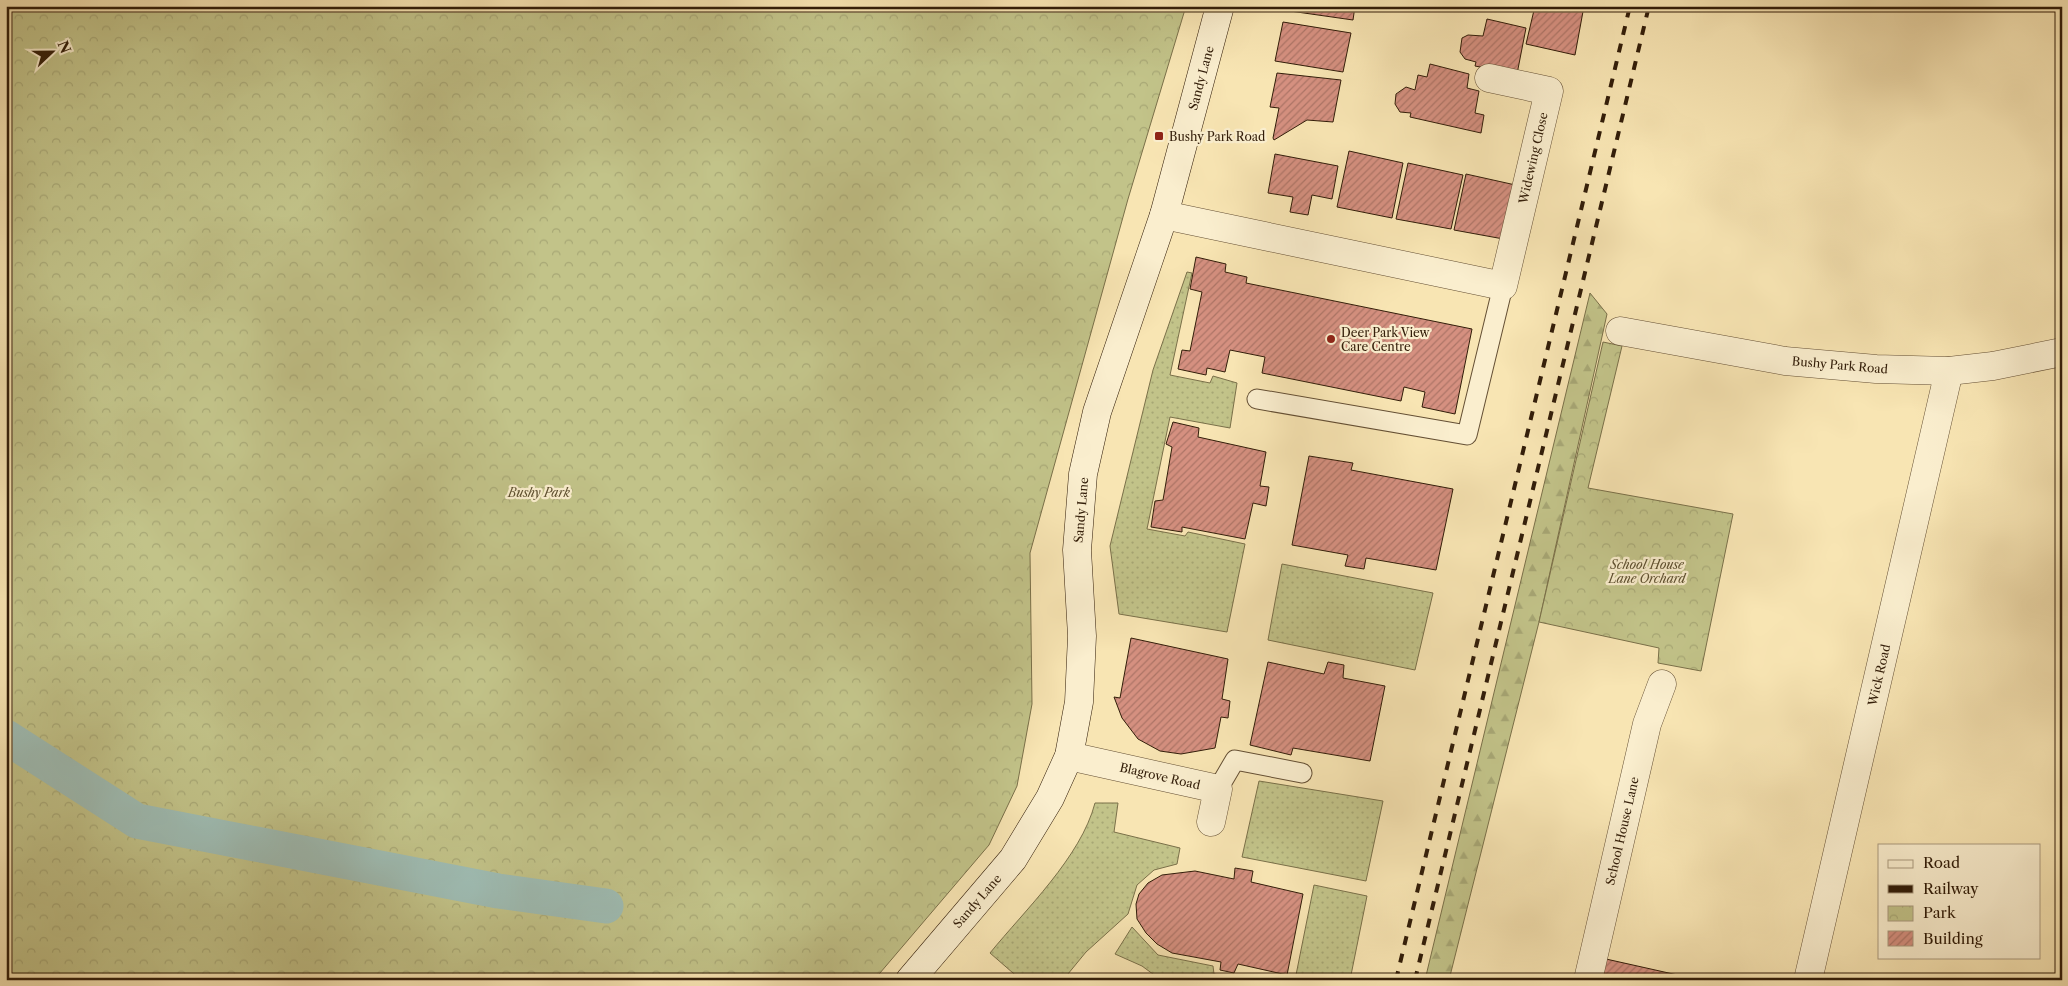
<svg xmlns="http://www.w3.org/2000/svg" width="2068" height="986" font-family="'Libre Caslon Text',serif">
	<defs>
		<pattern id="forest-firs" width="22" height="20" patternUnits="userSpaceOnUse" patternTransform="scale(1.25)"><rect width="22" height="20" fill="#c2c389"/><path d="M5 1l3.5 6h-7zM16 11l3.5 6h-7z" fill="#a7a775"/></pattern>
		<pattern id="park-crowns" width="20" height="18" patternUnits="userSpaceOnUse" patternTransform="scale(1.25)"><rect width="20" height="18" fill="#c2c389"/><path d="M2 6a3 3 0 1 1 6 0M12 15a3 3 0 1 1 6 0" fill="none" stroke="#a7a775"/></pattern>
		<pattern id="garden-dots" width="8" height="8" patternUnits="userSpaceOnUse" patternTransform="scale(1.25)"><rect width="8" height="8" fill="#c2c389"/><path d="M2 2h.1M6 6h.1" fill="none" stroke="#a7a775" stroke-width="1.8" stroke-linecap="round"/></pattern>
		<pattern id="building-hatch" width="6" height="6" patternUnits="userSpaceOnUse" patternTransform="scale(1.25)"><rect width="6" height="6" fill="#d59080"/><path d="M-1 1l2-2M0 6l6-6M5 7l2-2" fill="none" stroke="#ad7567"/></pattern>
	</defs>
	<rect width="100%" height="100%" fill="#f8e5b3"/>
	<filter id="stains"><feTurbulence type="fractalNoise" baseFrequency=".004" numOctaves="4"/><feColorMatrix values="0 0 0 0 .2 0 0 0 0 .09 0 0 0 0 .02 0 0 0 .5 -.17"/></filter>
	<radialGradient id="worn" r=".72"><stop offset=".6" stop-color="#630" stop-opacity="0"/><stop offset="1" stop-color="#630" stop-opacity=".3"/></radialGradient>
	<polygon fill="url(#forest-firs)" stroke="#7a7049" points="1590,293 1607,314 1539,622 1449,980 1425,980"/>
	<g fill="url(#park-crowns)" stroke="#7a7049">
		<polygon points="6,6 1186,6 1128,199 1030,553 1032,704 1017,786 989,845 874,980 6,980"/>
		<polygon points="1603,342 1622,346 1588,488 1733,514 1701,671 1658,663 1659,648 1539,622"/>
	</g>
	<g fill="url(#garden-dots)" stroke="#7a7049">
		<polygon points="1187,272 1192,273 1170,375 1210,383 1213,376 1237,383 1230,428 1170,417 1147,529 1185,536 1188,532 1245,544 1227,632 1119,614 1110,546 1153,370"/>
		<polygon points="1282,564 1433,593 1415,670 1268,640"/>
		<polygon points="1259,781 1383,801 1366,881 1242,857"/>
		<path d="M1095,803H1118L1114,832L1180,848L1177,864L1154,870L1137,885L1128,914L1086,952L1063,980H1021L990,953C1025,910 1081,857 1095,803Z"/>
		<polygon points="1314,885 1367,896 1350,980 1295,980"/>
		<polygon points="1132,927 1158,955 1213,966 1214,974 1248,980 1161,980 1142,966 1115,954"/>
	</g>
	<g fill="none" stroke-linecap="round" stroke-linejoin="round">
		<polyline stroke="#9fbdb4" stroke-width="35" points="6,737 137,821 498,891 606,906"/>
	</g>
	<g fill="url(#building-hatch)" stroke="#321d09">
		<polygon points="1284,6 1355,6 1353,20 1283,10"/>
		<polygon points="1535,6 1584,6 1575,55 1526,44"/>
		<polygon points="1487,19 1526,28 1517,74 1475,66 1476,62 1465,59 1460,52 1462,38 1468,35 1483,36"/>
		<polygon points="1283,22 1351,33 1343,72 1275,61"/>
		<polygon points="1430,64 1469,74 1467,88 1479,91 1475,113 1484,115 1481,133 1410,117 1411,113 1400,112 1395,104 1396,94 1406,87 1415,90 1418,75 1427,77"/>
		<polygon points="1277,73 1341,80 1333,122 1307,120 1274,140 1273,138 1279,108 1270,107"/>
		<polygon points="1349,151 1403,163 1392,218 1337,207"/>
		<polygon points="1275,154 1338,166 1332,199 1312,195 1308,215 1290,212 1293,197 1268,193"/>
		<polygon points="1408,163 1463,175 1451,229 1396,219"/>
		<polygon points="1466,174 1520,186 1509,240 1454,230"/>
		<polygon points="1196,257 1226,264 1225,272 1247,277 1246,283 1472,329 1455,414 1422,407 1425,392 1404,387 1401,401 1262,373 1265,357 1230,350 1225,372 1207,368 1206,375 1178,369 1182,350 1190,351 1202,292 1190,289"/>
		<polygon points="1173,422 1199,428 1198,437 1266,452 1260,486 1269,487 1266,506 1253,503 1245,539 1182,527 1182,532 1151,527 1155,501 1163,500 1172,447 1166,444"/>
		<polygon points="1309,456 1353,463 1351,470 1453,489 1436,570 1366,558 1364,569 1345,566 1348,555 1292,545"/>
		<polygon points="1131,638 1228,659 1222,699 1230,701 1228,718 1221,717 1215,748 1181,754 1160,751 1138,739 1122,718 1114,697 1120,698"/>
		<polygon points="1268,662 1324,674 1328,662 1344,665 1343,678 1385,686 1370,761 1293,748 1291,755 1250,745"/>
		<polygon points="1235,868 1253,871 1251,882 1303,894 1287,975 1238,964 1234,973 1220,970 1221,962 1172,953 1157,944 1146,933 1137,919 1136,904 1139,894 1148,883 1162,875 1195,871 1234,879"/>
		<polygon points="1606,959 1700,980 1602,980"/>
	</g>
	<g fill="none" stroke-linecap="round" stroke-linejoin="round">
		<defs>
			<g id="service">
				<polyline points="1257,399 1467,435 1503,286"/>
				<polyline points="1218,789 1235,760 1302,773"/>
			</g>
			<g id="minor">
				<polyline points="1164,215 1503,286 1549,91 1489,78"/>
				<polyline points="1620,331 1785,361 1876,369 1949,371 1993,366 2062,352"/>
				<polyline points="1069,756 1218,789 1211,822"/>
				<polyline points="1588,980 1647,724 1662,684"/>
				<polyline points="1808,980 1949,371"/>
			</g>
			<polyline id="secondary" points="910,980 1013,859 1050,798 1069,756 1079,702 1082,636 1077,550 1083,474 1097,412 1164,215 1220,6"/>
		</defs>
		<use href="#service" stroke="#644f34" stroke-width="21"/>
		<use href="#minor" stroke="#644f34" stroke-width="29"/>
		<use href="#secondary" stroke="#321d09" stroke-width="29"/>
		<use href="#service" stroke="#faeece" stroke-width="19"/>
		<use href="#minor" stroke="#faeece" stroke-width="28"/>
		<use href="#secondary" stroke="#faeece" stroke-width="28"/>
		<g stroke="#321d09" stroke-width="4" stroke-dasharray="9 9" stroke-linecap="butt">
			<polyline points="1396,980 1630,6"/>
			<polyline points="1415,980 1649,6"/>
		</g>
	</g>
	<g fill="#8f2418" stroke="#faeece" stroke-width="2">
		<rect x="1154" y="131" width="10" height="10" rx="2.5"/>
		<circle cx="1331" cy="339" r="5"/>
	</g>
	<g text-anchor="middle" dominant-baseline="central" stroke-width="4.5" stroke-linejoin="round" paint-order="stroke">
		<g font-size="12" fill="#321d09" stroke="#faeece">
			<text transform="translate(1201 78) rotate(-75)">Sandy Lane</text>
			<text transform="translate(1533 158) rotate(-77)">Widewing Close</text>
			<text transform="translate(1840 365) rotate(5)">Bushy Park Road</text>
			<text transform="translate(1081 510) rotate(-85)">Sandy Lane</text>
			<text transform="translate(1879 675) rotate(-77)">Wick Road</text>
			<text transform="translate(1160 776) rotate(13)">Blagrove Road</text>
			<text transform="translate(1622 831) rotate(-77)">School House Lane</text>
			<text transform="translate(977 901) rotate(-49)">Sandy Lane</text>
		</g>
		<g font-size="12" fill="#321d09" stroke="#faeece" text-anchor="start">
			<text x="1169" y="136">Bushy Park Road</text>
			<text x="1341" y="332">Deer Park View<tspan x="1341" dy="14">Care Centre</tspan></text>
		</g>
		<g font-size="12" font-style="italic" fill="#5d4f2f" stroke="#faeece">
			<text x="539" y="492">Bushy Park</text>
			<text x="1647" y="564">School House<tspan x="1647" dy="14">Lane Orchard</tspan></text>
		</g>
	</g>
	<rect width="2068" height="986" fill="none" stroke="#f8e5b3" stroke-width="25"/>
	<rect x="8" y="8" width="2053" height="971" fill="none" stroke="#321d09" stroke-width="2.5"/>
	<rect x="12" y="12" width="2043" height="961" fill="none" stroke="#321d09"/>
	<rect x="1878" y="844" width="162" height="115" fill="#faeece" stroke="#aa9a7f"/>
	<rect x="1888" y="860" width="25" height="8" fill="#faeece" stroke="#aa9a7f"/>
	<text x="1923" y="868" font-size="15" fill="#321d09">Road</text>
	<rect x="1888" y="885" width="25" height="8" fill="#321d09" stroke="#aa9a7f"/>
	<text x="1923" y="894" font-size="15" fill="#321d09">Railway</text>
	<rect x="1888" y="906" width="25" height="15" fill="url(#park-crowns)" stroke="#aa9a7f"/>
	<text x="1923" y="918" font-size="15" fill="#321d09">Park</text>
	<rect x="1888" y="931" width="25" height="15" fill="url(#building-hatch)" stroke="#aa9a7f"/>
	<text x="1923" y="944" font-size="15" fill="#321d09">Building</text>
	<g transform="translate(52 52) rotate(68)" stroke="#faeece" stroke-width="4" paint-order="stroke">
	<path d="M0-4L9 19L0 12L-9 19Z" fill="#321d09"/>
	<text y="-8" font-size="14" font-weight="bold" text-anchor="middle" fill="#321d09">N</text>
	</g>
	<rect width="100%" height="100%" filter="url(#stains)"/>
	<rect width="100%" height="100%" fill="url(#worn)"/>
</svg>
